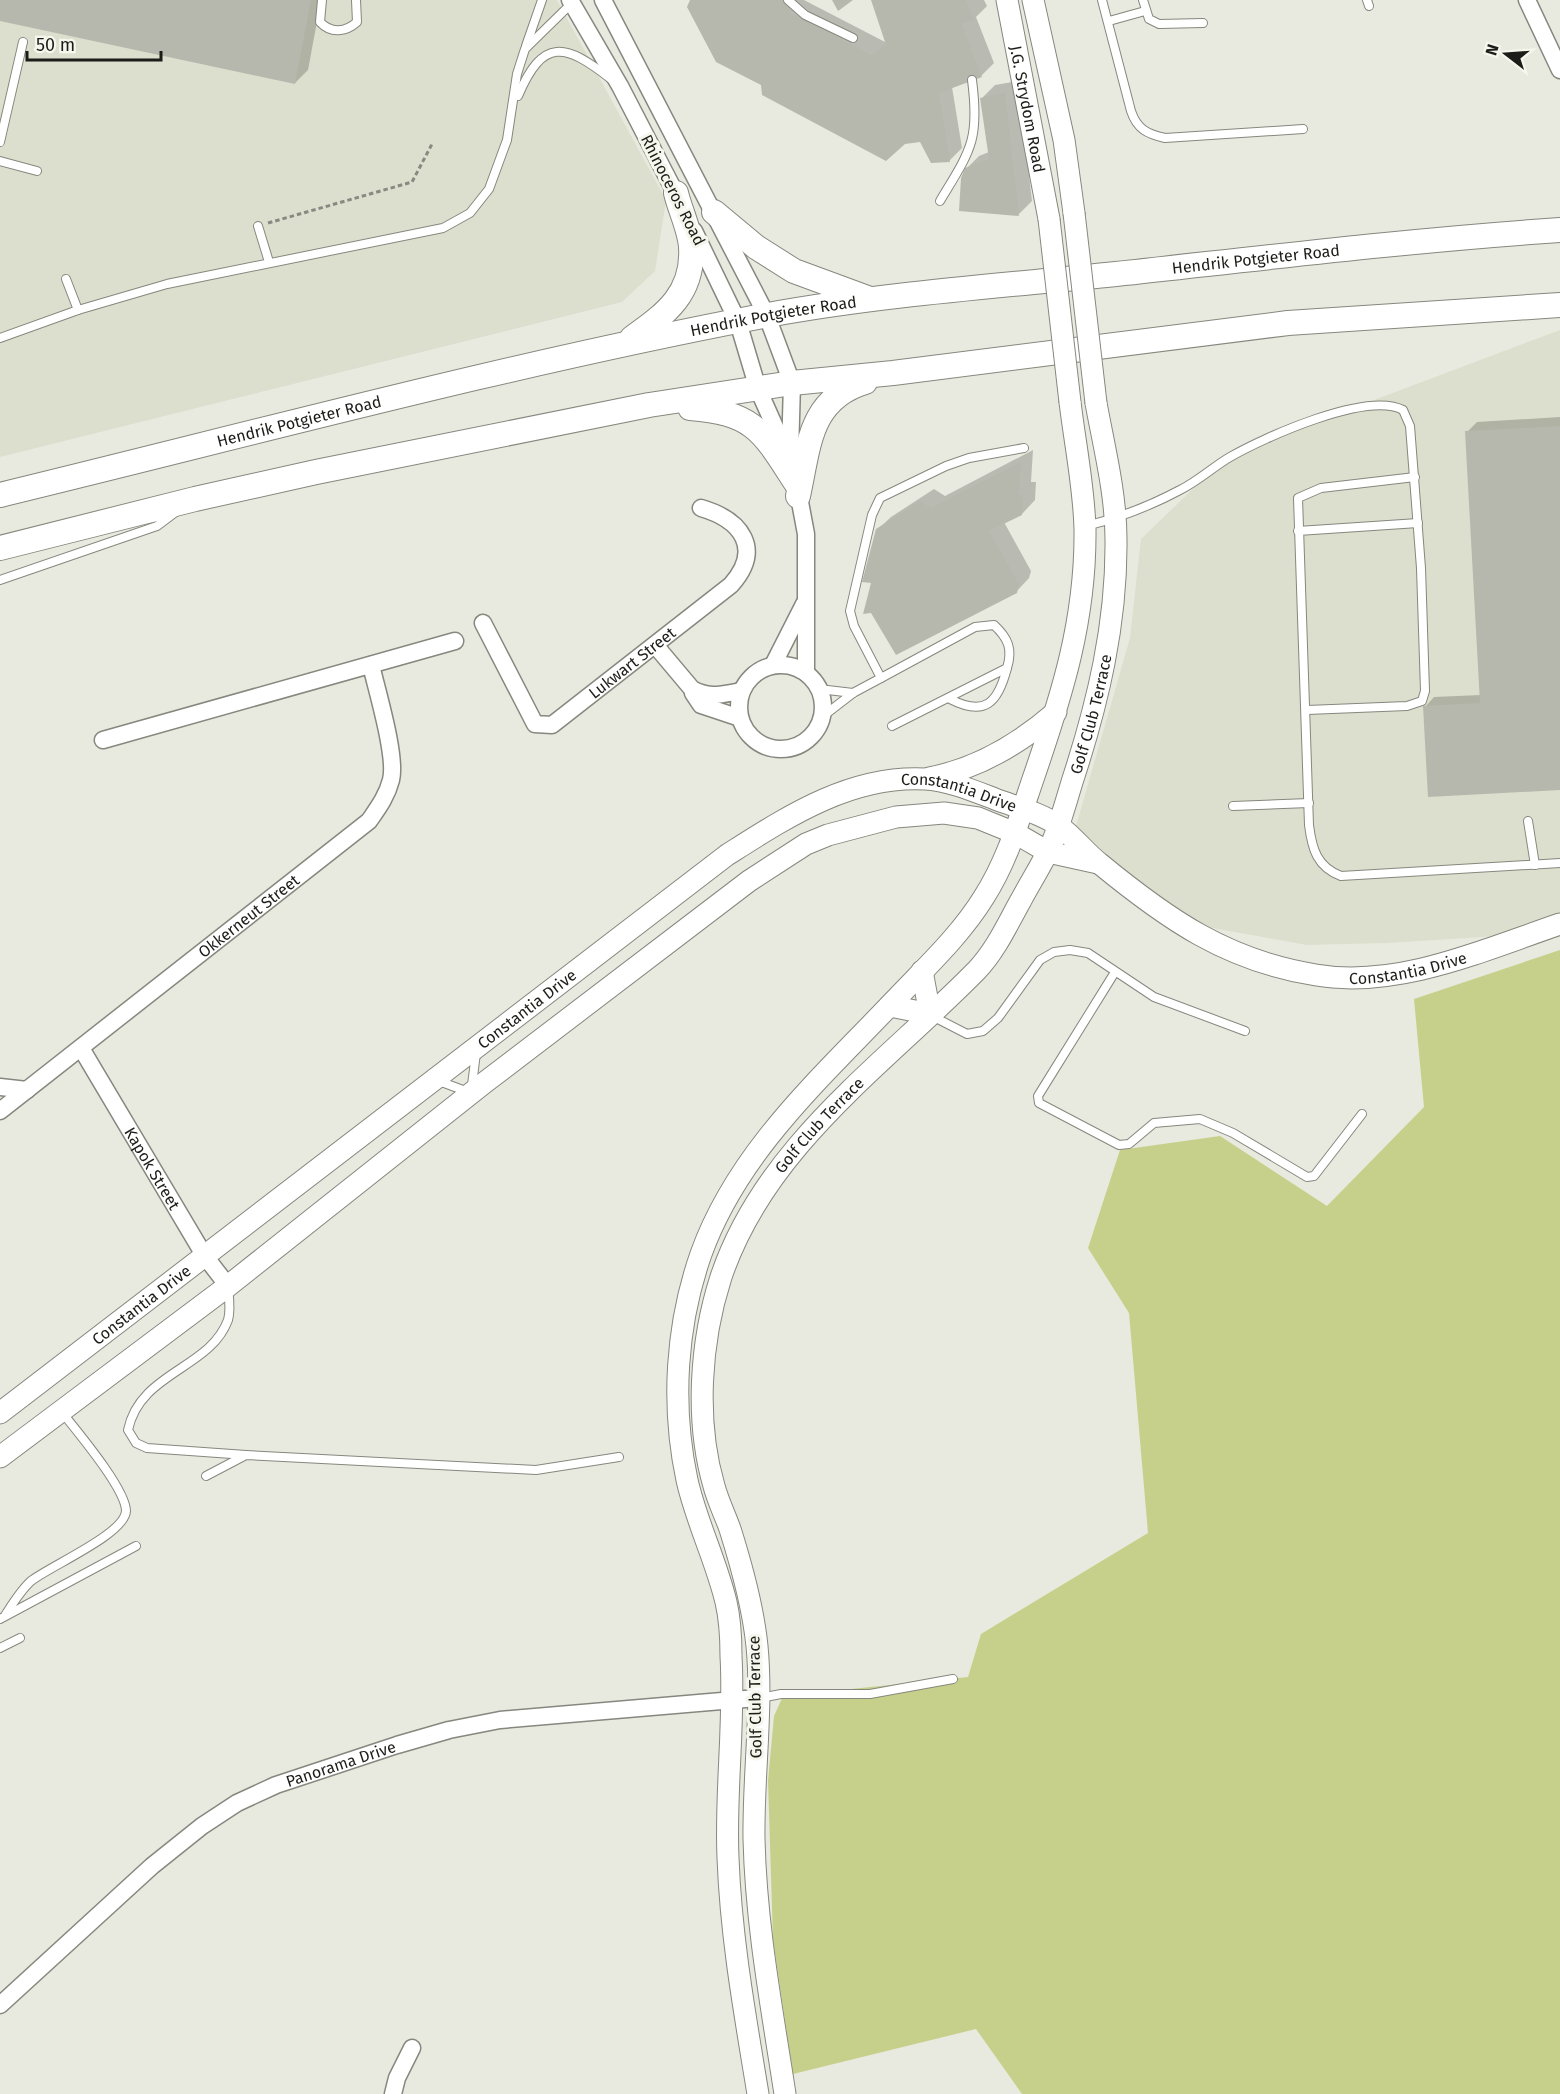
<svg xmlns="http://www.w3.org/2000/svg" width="1560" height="2094" font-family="'Fira Sans',sans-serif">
	<rect width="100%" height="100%" fill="#e8eadf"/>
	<g fill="#dcdfcd">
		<polygon points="0,0 557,0 666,200 655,271 622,302 0,457"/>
		<polygon points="1560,330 1560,932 1387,943 1307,945 1179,922 1076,826 1130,638 1141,539 1228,455"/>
	</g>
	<polygon fill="#c7d08a" points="1560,950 1560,2094 1022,2094 976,2029 793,2074 773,1940 768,1781 774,1716 783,1696 968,1677 981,1634 1148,1533 1129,1313 1088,1248 1120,1150 1220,1136 1327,1206 1424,1107 1414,999"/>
	<g fill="#0003">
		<polygon points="0,0 321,0 308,70 295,83 0,19"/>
		<polygon points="692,0 804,0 887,43 873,0 984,0 987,6 976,17 994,63 981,76 952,87 962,148 949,161 921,141 762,84"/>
		<polygon points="1018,81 1032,201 1019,214 961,209 966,169 979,156 989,152 982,98 995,85"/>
		<polygon points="1560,417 1560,788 1425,707 1434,697 1481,695 1467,432 1477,422"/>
		<polygon points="1033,450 1031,482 1036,482 1035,500 1022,514 1004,522 1031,571 1029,578 1016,592 873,582 877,530 891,517 934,489 945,496"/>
	</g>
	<g fill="#b6b8ae">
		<polygon points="0,0 311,0 295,84 0,21"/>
		<polygon points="690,0 783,0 791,13 871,55 886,45 871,0 966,0 974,20 961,23 982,77 939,93 950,162 931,163 920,142 905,144 886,161 762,95 761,85 716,62 687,7"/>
		<polygon points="832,0 853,0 838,11"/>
		<polygon points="1005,93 1019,216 959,211 961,178 965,168 989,159 980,98"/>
		<polygon points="1560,426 1560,790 1428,797 1423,706 1480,703 1465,431"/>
		<polygon points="1021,462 1019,495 1023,495 1022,515 989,531 1019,584 1017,593 896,655 871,613 863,614 871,583 862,582 876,529 920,501 931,508"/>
	</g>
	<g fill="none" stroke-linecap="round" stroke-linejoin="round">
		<defs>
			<g id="service">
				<path d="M322,0L320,22C331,34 346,32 357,22L356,0"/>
				<polyline points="788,0 805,15 853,38"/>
				<path d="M1102,0L1131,111C1137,129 1147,134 1165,138L1303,129"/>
				<polyline points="1143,0 1149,19 1159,24 1203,23"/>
				<polyline points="1367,0 1369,6"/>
				<polyline points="1109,21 1145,11"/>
				<polyline points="526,46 542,0"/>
				<path d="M518,96C543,37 565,43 611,79"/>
				<polyline points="0,142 23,42"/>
				<polyline points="0,161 37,171"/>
				<path d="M940,201C970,151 980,141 972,80"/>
				<polyline points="258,226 269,262"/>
				<polyline points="66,279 78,310"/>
				<polyline points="0,338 78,310 167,284 443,228 470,213 489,189 507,140 517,74 525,49 572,3"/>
				<path d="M1415,477L1321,488L1298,498L1309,825C1312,849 1317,867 1341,876L1560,863"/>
				<path d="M1086,526C1119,518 1150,506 1180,490C1198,481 1213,467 1230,457C1265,437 1367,391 1403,410L1410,426L1421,568L1425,691L1422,701L1407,706L1307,710"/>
				<polyline points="1298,531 1418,523"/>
				<polyline points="0,580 157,526 177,511"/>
				<path d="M881,678L975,627L994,625C1008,638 1013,649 1007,668L892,726"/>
				<polyline points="819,689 853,693"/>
				<path d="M950,699C985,717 998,703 1007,668"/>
				<polyline points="822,717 853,693 881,678 854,626 850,611 872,515 880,498 946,466 969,458 1024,448"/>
				<polyline points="1233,806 1309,803"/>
				<polyline points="1528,821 1535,865"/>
				<polyline points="1115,972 1038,1096 1039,1103 1119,1145 1129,1144 1154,1123 1200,1119 1233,1133 1307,1177 1314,1176 1362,1114"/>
				<polyline points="932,1016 967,1034 983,1031 998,1018 1040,960 1054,952 1070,950 1088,953 1154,997 1245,1031"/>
				<polyline points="436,1080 471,1093 476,1053"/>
				<path d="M228,1287C229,1297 231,1310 228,1320C210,1369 140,1372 128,1430L136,1443L147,1448L246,1455"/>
				<polyline points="206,1476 246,1455 536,1470 619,1457"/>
				<path d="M6,1614C13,1603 21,1590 31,1581C50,1566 125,1534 126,1511C126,1489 76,1430 61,1411"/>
				<polyline points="0,1619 136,1546"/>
				<polyline points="0,1648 20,1638"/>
				<polyline points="760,1698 781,1694 870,1694 953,1679"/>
			</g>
			<g id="minor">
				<polyline points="570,0 620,86 680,202"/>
				<polyline points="603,0 767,316 792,383 790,454"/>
				<polyline points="1527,0 1560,70"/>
				<polyline points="694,231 738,322 758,389 788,456"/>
				<polyline points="797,486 806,534 806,673"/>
				<path id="s1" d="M483,623L535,724L552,725L731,585C763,549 742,520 701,508"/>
				<path d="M655,645L692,689C709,699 723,694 742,691"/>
				<polyline points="773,665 804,604"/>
				<circle cx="781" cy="707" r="42"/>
				<polyline points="693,693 701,705 740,718"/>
				<polyline points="103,740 455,641"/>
				<path id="s2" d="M81,1048L204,1255L228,1286"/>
				<polyline points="0,1087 27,1090"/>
				<path id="s3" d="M0,1111L369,821C378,808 387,796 391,780C397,757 377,691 371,665"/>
				<path id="s4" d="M0,2005L152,1866L202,1826L237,1803L276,1785L397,1745L449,1730L500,1720L757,1698"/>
				<polyline points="393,2094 397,2078 412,2048"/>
			</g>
			<g id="tertiary">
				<path id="s5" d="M1007,0L1049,219"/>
				<polyline points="1033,0 1064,140 1074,213"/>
				<path d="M929,778C977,769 1019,744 1056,712"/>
				<polyline points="890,1006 930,1014 922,971"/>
				<path id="s6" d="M0,1413L727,855C787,817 850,775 925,779C948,780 974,791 995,799C1016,807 1041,813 1059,826C1073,836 1085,852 1099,863C1167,919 1227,961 1316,975C1397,989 1484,950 1560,924"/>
				<polyline points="0,1457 228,1286 484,1083 749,881 806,844 828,835 896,817 944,813 978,818 1015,833 1048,852 1098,863"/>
				<path d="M758,2094C745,2015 731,1938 728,1858C725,1791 735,1723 731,1656C731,1639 730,1619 726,1602C716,1560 696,1521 687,1480C671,1405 676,1325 701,1254C738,1151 821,1078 894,1001C925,968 960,936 984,897C1007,861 1019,820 1033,779C1062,695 1086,620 1085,529C1084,487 1075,444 1070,402"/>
				<path id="s7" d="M785,2094C772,2009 756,1925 754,1839C753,1775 763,1709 757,1646C753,1606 742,1567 730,1529C725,1515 718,1501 714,1486C695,1421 700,1342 721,1277C765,1146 884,1065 977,970C996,950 1008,923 1021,900C1031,881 1043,863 1052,843C1060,824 1066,802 1072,782C1098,703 1117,623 1116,539C1116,494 1104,447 1096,403"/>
			</g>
			<g id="secondary">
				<polyline points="714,212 756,247 794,271 870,299"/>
				<path d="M632,338C666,314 694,293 691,247C690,230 680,210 676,193"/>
				<path d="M690,408C755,413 763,432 796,483"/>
				<path id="s8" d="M0,495C255,433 510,364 768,315C883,294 1000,286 1116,274C1264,258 1411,240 1560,230"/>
				<path d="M798,496C809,446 809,399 865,382"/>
				<polyline points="0,548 195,499 316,472 649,405 792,383 893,373 1288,323 1560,305"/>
			</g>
		</defs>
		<use href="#service" stroke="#86877e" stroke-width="10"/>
		<use href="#minor" stroke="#86877e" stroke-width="19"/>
		<use href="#tertiary" stroke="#86877e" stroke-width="23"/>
		<use href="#secondary" stroke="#86877e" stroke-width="26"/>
		<polyline stroke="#888a82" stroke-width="3" stroke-dasharray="4.5 3" stroke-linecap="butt" points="268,223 412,182 432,144"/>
		<use href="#service" stroke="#fff" stroke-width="8"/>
		<use href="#minor" stroke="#fff" stroke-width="16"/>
		<use href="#tertiary" stroke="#fff" stroke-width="21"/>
		<use href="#secondary" stroke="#fff" stroke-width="24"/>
		<defs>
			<g id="tertiary-bridge">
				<polyline points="1074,213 1096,403"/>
				<polyline points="1049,219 1070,402"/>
			</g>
		</defs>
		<use href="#tertiary-bridge" stroke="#86877e" stroke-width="23" stroke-linecap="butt"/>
		<use href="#tertiary-bridge" stroke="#fff" stroke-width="21"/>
	</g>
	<g text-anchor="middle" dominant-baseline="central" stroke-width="6" stroke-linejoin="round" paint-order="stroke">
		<g font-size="16" fill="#1c1d19" stroke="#f5f7ed">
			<text stroke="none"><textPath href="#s5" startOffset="111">J.G. Strydom Road</textPath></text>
			<text transform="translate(673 190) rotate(63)">Rhinoceros Road</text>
			<text stroke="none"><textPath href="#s8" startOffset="1280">Hendrik Potgieter Road</textPath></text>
			<text stroke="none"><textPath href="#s8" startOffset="794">Hendrik Potgieter Road</textPath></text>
			<text stroke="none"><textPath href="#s8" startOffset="308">Hendrik Potgieter Road</textPath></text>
			<text stroke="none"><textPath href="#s1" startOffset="232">Lukwart Street</textPath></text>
			<text stroke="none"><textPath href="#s7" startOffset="1515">Golf Club Terrace</textPath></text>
			<text stroke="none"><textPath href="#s6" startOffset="1168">Constantia Drive</textPath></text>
			<text stroke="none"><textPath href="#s3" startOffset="316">Okkerneut Street</textPath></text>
			<text stroke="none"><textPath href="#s6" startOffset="1670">Constantia Drive</textPath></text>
			<text stroke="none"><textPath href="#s6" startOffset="664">Constantia Drive</textPath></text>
			<text stroke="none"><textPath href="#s7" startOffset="1011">Golf Club Terrace</textPath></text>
			<text stroke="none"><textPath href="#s2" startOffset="140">Kapok Street</textPath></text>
			<text stroke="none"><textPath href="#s6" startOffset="178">Constantia Drive</textPath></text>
			<text transform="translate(755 1697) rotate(-91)">Golf Club Terrace</text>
			<text stroke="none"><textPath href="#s4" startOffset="423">Panorama Drive</textPath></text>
		</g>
	</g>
	<g transform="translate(1506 54) rotate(287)" stroke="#f5f7ed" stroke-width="4.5" paint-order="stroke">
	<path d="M0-4.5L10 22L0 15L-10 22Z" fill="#1c1d19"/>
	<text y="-9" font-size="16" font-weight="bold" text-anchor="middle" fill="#1c1d19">N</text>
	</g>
	<path d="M27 51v9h134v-9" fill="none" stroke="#1c1d19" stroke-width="3"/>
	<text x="36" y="51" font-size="18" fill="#1c1d19" stroke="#f5f7ed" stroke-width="4.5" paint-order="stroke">50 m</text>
</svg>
